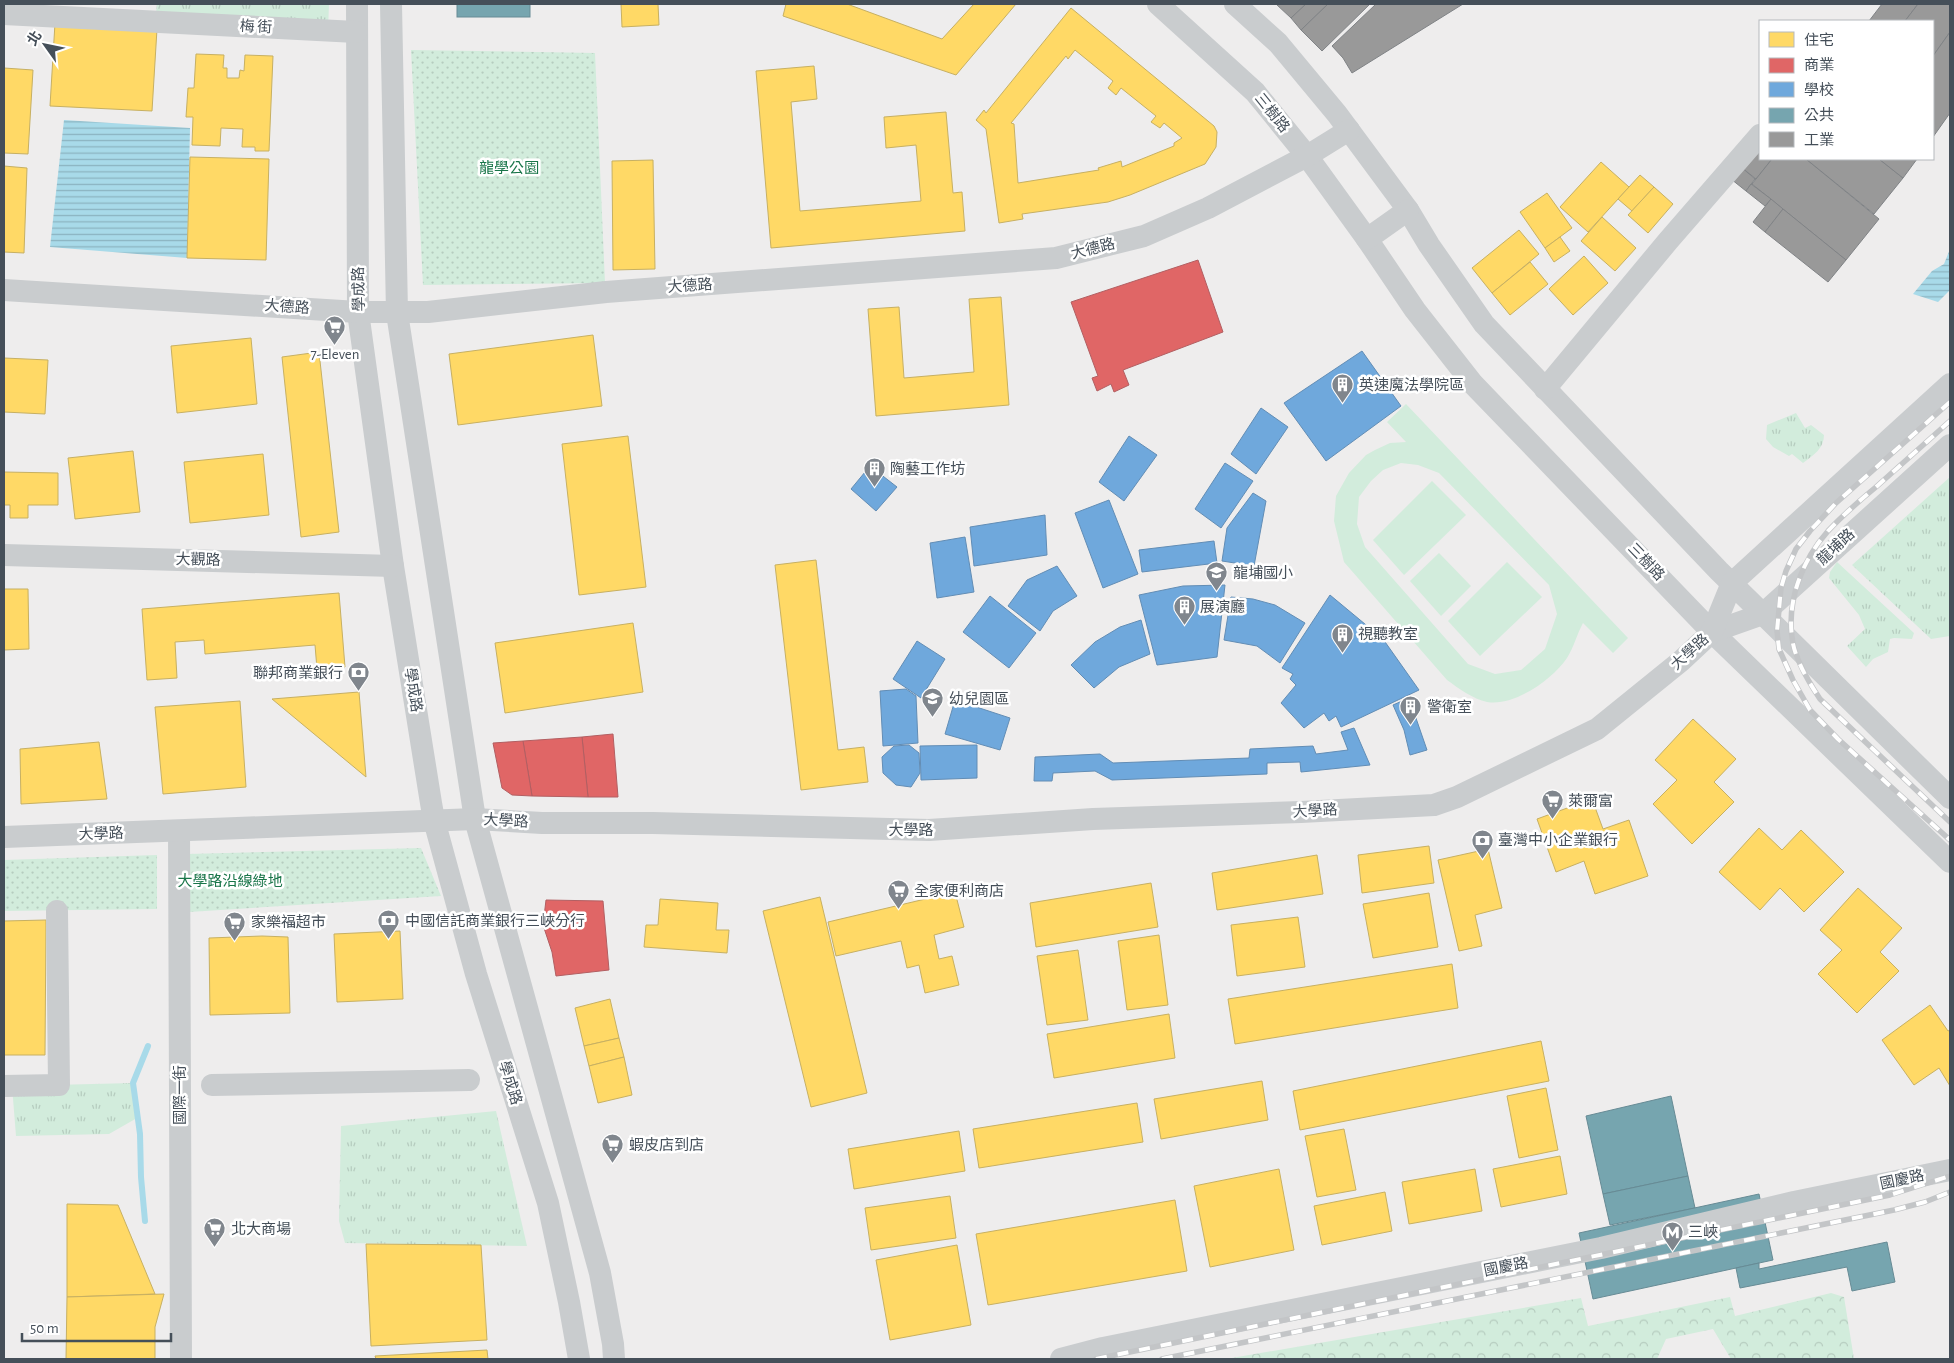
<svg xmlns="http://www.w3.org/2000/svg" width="1954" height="1363" font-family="'Alegreya Sans','Noto Sans TC',sans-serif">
	<defs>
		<pattern id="grass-tufts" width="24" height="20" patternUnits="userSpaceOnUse" patternTransform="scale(1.25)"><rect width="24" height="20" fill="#d2ecdc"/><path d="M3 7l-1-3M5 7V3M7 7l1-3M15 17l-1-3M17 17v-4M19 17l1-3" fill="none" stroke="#b6ccbf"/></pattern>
		<pattern id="forest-crowns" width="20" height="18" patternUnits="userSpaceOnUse" patternTransform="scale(1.25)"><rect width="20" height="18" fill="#d2ecdc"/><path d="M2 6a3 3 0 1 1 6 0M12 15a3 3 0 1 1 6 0" fill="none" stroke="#b6ccbf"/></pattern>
		<pattern id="park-dots" width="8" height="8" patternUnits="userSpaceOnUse" patternTransform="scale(1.25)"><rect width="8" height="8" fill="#d2ecdc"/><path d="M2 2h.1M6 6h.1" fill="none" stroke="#b6ccbf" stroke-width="1.8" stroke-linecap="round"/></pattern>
		<pattern id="water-rules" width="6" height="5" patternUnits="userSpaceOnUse" patternTransform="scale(1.25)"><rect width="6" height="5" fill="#a8dae9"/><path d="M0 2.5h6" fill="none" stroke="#8bb3c0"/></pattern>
	</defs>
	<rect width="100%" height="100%" fill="#eeeded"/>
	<g fill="url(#grass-tufts)">
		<polygon points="157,4 329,4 328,31 155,22"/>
		<path d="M1796,413L1805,428L1811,425L1824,435C1824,448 1814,455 1803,463L1792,454L1789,456L1773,447L1766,439L1767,425Z"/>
		<polygon points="1950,477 1950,636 1931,639 1852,565"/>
		<polygon points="1837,562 1914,633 1912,639 1894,638 1890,639 1888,652 1873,659 1866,667 1847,646 1865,629 1859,615 1829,578 1830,572"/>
		<polygon points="133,1083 137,1118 109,1134 16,1136 12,1086"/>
		<polygon points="496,1111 527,1246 345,1243 339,1221 341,1126"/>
	</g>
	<polygon fill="url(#forest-crowns)" points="1831,1293 1844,1297 1854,1359 1731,1359 1713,1329 1666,1339 1657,1359 1226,1359 1581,1298 1588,1326 1730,1297 1735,1316"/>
	<g fill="url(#park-dots)">
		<polygon points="411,50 595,53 605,283 423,285"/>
		<polygon points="421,848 441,896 189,912 187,854"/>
		<polygon points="157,855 157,909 4,911 4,860"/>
	</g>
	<g fill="#d2ecdc" fill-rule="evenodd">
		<path d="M1406,404L1628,638L1613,653L1583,623C1577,634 1574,647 1567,658C1553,679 1514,707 1487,702C1473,699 1458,688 1447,680L1344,562L1334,521L1336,496L1349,473L1366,455L1375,450L1390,443L1406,442L1387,422ZM1401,463L1418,465L1439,473L1549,585L1557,614L1545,649L1521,670L1495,674L1468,664L1365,547L1357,524L1359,497L1371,481L1383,470Z"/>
		<polygon points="1432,481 1466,515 1404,575 1373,540"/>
		<polygon points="1439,553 1471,586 1441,616 1410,581"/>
		<polygon points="1507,562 1542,597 1480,656 1448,621"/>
	</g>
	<g fill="url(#water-rules)">
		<polygon points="64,120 190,128 187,258 50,247"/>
		<polygon points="1950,249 1950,290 1938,302 1913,294 1932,271 1944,264"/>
	</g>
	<g fill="#ffd966" stroke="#c7b062" fill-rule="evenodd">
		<polygon points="621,4 658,4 659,25 622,27"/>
		<polygon points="786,4 847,4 942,39 974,4 1016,4 956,75 783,16"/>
		<path d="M1071,8L1214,126L1217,132L1216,147L1205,164L1130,195L1108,202L1022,214L1023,219L999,223L986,129L976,120L984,110L986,113ZM1075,50L1113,81L1108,88L1116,95L1121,88L1156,116L1151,122L1160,128L1164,123L1182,138L1174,143V146L1122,167L1121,161L1098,168L1099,170L1018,183L1014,124L1011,123L1066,56L1068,59Z"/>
		<polygon points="55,23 157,29 152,111 50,106"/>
		<polygon points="196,54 224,55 223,68 227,68 227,78 239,78 240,70 244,71 245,55 273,56 269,151 255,151 255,147 242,147 243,129 221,128 220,146 192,145 193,117 186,117 188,88 194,88"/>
		<polygon points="814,66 817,99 791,102 800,211 921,201 916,145 886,148 884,117 946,112 953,193 962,192 965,231 771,248 756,71"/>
		<polygon points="4,68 33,70 28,154 4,153"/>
		<polygon points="190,157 269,159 266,260 187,258"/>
		<polygon points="653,160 655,269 613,270 612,161"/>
		<polygon points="1601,162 1629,187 1588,232 1560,207"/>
		<polygon points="4,166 27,168 24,253 4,252"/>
		<polygon points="1640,175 1654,187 1632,211 1618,199"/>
		<polygon points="1654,187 1673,204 1648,233 1628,215"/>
		<polygon points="1547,193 1572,228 1545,248 1520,212"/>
		<polygon points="1602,217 1636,248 1615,271 1581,241"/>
		<polygon points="1519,230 1539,254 1492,293 1472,268"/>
		<polygon points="1560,237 1570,251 1554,262 1545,248"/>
		<polygon points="1584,256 1608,283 1573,315 1549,289"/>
		<polygon points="1530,262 1548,284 1510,315 1492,293"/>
		<polygon points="1001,297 1009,405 876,416 868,309 899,307 904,378 974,372 969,299"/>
		<polygon points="593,335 602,406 458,425 449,354"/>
		<polygon points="251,338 257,404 177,413 171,346"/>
		<polygon points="319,352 339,532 301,537 282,357"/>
		<polygon points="4,358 48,360 45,414 4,412"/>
		<polygon points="628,436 646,587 579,595 562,444"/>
		<polygon points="133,451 140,512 75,519 68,458"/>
		<polygon points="263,454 269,515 190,523 184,462"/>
		<polygon points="4,472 58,473 58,505 28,505 28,518 10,518 10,505 4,505"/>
		<polygon points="816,560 838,750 864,747 868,782 801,790 775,565"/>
		<polygon points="4,589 28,589 29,649 4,650"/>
		<polygon points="339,593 345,667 317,669 315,645 205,654 204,640 175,642 177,678 147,680 142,609"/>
		<polygon points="633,623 643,692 505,713 495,643"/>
		<polygon points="359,692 366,777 272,699"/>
		<polygon points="240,701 246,787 163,794 155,707"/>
		<polygon points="1693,719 1736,759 1714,782 1734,802 1692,844 1653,804 1677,780 1655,760"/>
		<polygon points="99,742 107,799 21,804 20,749"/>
		<polygon points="1592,799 1603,829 1629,820 1648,876 1595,894 1584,861 1556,872 1537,819"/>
		<polygon points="1759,828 1782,850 1801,830 1844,872 1804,912 1780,888 1760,910 1719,872"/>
		<polygon points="1429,846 1434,883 1362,893 1358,855"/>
		<polygon points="1488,849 1502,908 1475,915 1482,946 1459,951 1438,860"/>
		<polygon points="1317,855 1323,894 1217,910 1212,873"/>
		<polygon points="1151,883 1158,927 1036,947 1030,903"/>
		<polygon points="1858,888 1902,928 1880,952 1899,971 1857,1013 1818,974 1842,950 1820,930"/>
		<polygon points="955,892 964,927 934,935 939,959 952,956 959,985 925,993 919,965 907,968 901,941 836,956 828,922"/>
		<polygon points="1429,893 1438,947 1373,958 1363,904"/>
		<polygon points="820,897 867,1093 811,1107 763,911"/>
		<polygon points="660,899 718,903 716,930 729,930 727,953 644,947 646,925 658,925"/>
		<polygon points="1298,917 1305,967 1237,976 1231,925"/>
		<polygon points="46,920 45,1055 4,1055 4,921"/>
		<polygon points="400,931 403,999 337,1002 334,934"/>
		<polygon points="1159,935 1168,1005 1127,1010 1118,941"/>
		<polygon points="262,936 288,937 290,1013 210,1015 209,938"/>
		<polygon points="1078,950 1088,1020 1047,1025 1037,956"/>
		<polygon points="1452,964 1458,1008 1235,1044 1228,999"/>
		<polygon points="610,999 619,1038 584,1046 575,1008"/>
		<polygon points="1930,1005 1948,1031 1950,1030 1950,1086 1939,1068 1914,1085 1882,1040"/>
		<polygon points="1169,1014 1175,1058 1054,1078 1047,1034"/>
		<polygon points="619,1038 624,1057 589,1066 584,1046"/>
		<polygon points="1541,1041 1549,1081 1300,1130 1293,1091"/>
		<polygon points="624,1057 632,1095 598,1103 589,1066"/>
		<polygon points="1262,1081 1268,1120 1161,1139 1154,1099"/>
		<polygon points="1546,1088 1558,1150 1519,1158 1507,1096"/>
		<polygon points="1137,1103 1143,1142 979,1168 973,1129"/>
		<polygon points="1344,1129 1356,1190 1317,1197 1305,1136"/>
		<polygon points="959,1131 965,1171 854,1189 848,1149"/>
		<polygon points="1560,1156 1567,1194 1501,1207 1493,1169"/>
		<polygon points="1279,1169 1294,1250 1210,1267 1194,1186"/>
		<polygon points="1475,1169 1482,1211 1409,1224 1402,1182"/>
		<polygon points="1385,1192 1392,1231 1322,1245 1314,1206"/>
		<polygon points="950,1196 956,1238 871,1250 865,1208"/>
		<polygon points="1175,1200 1187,1271 988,1305 976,1234"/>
		<polygon points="67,1204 118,1205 155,1294 67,1297"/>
		<polygon points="366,1244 481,1245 487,1340 371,1346"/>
		<polygon points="957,1245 971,1325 890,1340 876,1260"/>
		<polygon points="164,1294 155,1327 155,1359 66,1359 67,1297"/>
		<polygon points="487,1350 488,1359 376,1359 375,1356"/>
	</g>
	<g fill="#e06666" stroke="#b25f62">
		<polygon points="1198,260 1223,332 1123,370 1129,385 1114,392 1111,384 1097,391 1092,378 1098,376 1071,302"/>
		<polygon points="613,734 618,797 588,797 582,737"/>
		<polygon points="582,737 588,797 532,796 523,741"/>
		<polygon points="523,741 532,796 512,795 502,788 493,743"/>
		<polygon points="546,900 603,901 609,970 556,976 552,952 543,925"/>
	</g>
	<g fill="#6fa8dc" stroke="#628db5">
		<polygon points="1362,351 1401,406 1326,461 1284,403"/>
		<polygon points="1261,408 1288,427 1256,474 1231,454"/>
		<polygon points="1129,436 1157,455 1124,501 1099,482"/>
		<polygon points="1225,463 1253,481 1221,528 1195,509"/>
		<polygon points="870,466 897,487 876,511 851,489"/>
		<polygon points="1253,493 1266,501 1254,566 1222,561 1227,528"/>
		<polygon points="1109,500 1138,574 1103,588 1075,513"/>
		<polygon points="1045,515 1047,555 974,566 970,527"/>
		<polygon points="965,537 974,592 937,598 930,543"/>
		<polygon points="1214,541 1217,563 1142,572 1139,550"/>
		<polygon points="1057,566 1077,596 1053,611 1040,631 1008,606 1027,580"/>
		<polygon points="1225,585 1217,657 1157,665 1139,595 1183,586"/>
		<polygon points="1330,595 1383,639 1419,690 1341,727 1336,716 1329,721 1324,713 1304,728 1281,703 1296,685 1290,679 1293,674 1282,668"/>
		<polygon points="990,596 1036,633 1009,668 963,632"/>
		<polygon points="1231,597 1253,599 1275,605 1305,623 1280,663 1257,646 1224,640"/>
		<polygon points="1141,620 1150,654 1119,667 1094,688 1071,665 1095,642 1120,627"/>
		<polygon points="917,641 945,659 921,698 893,679"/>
		<polygon points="906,689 916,696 918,743 883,746 880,691"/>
		<polygon points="1409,698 1427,750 1410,755 1404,730 1393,705"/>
		<polygon points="955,700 1010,718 1000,750 945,734"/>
		<polygon points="1354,728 1370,765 1301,772 1300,762 1267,763 1267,774 1112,780 1095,771 1053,773 1052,781 1034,781 1035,757 1100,754 1113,763 1249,758 1250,749 1313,746 1316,754 1348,750 1341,732"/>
		<polygon points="909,745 919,753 920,773 911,787 896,785 883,773 882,757 894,746"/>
		<polygon points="977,745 977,778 921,780 920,746"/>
	</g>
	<g fill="#76a5af" stroke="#678b95">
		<rect x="457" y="4" width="73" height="13"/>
		<polygon points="1671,1096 1688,1176 1603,1194 1586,1116"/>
		<polygon points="1688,1176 1695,1208 1610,1225 1603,1194"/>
		<polygon points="1759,1194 1773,1260 1593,1299 1579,1233"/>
		<polygon points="1887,1242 1895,1282 1852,1291 1847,1267 1740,1288 1736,1268 1759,1263 1759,1269"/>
	</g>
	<g fill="#999" stroke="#808386">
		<polygon points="1276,4 1306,4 1291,18"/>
		<polygon points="1306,4 1328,4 1301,30 1291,18"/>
		<polygon points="1328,4 1370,4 1322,51 1301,30"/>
		<polygon points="1376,4 1463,4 1352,73 1343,58 1332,46"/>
		<polygon points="1882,4 1918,4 1905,21 1869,21"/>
		<polygon points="1918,4 1950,4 1950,32 1933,56 1933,21 1905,21"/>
		<polygon points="1950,32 1950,113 1933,137 1933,56"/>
		<polygon points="1760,143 1760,159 1772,159 1756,179 1741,167"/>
		<polygon points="1772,159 1806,159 1879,219 1846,260 1752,184"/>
		<polygon points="1806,159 1879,159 1903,178 1874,214"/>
		<polygon points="1879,159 1917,159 1903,178"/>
		<polygon points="1741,167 1755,179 1746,191 1731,179"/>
		<polygon points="1751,184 1771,199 1765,206 1746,191"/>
		<polygon points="1771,199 1783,209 1765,232 1753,222"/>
		<polygon points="1783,209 1846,260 1828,282 1765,232"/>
	</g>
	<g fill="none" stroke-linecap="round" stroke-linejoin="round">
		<polyline stroke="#a8dae9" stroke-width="6" points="145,1221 141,1177 140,1134 133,1083 148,1046"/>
		<g stroke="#c9ccce" stroke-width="22">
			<polyline points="357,4 358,312 393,566 431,803 434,820 476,974 548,1203 569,1302 579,1359"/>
			<polyline points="391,4 397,313 475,819 600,1273 613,1344 614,1359"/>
			<polyline points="1158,4 1255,92 1307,156 1367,239 1415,310 1473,384 1712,632 1950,862"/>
			<polyline points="1235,4 1278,43 1337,114 1408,210 1429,245 1484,324 1719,571 1950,798"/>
			<polyline points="4,14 356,32"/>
			<polyline points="1367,239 1408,210"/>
			<polyline points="4,290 358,312 428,312 606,292 1056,258 1144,236 1208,208 1307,156 1349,130"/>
			<polyline points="1545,389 1668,241 1760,135"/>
			<polyline points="4,555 393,566"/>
			<polyline points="1712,632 1763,614 1950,445"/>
			<polyline points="179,831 181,1359"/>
			<polyline points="4,837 475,819 542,823 653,823 929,830 1093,819 1301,812 1434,805 1457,797 1597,729 1681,661 1712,632 1732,583 1950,384"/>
			<polyline points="212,1085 469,1080"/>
			<polyline points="4,1086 59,1085 57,911"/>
			<polyline points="1061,1359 1103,1348 1601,1248 1794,1202 1950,1170"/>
		</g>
		<defs>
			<g id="rail">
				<polyline points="1950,402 1836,503 1810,531 1796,549 1786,571 1781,588 1777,631 1779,649 1793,680 1810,710 1838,739 1950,840"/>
				<path d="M1950,421C1925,443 1901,465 1876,487C1859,501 1843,515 1828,531C1803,559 1787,599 1792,637C1794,658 1808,681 1820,699L1950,822"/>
				<polyline points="1096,1359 1890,1195 1950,1176"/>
				<polyline points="1162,1359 1894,1210 1925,1202 1950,1192"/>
			</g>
		</defs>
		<use href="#rail" stroke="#c3c5c7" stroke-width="5.5"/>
		<use href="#rail" stroke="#fff" stroke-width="4" stroke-dasharray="11" stroke-linecap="butt"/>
	</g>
	<defs>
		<symbol id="supermarket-pin" viewBox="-11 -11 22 30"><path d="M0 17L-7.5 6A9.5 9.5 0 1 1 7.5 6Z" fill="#80868d" stroke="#fff"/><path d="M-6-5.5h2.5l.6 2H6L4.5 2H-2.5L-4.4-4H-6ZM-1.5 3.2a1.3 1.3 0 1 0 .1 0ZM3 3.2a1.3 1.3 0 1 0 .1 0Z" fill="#fff"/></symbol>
		<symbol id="building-pin" viewBox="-11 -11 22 30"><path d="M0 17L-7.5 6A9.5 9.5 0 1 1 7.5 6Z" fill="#80868d" stroke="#fff"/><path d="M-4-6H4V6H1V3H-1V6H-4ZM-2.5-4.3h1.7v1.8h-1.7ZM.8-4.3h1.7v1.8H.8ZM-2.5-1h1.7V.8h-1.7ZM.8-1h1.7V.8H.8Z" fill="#fff"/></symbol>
		<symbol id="school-pin" viewBox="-11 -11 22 30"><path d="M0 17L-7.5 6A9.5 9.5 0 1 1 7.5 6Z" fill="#80868d" stroke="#fff"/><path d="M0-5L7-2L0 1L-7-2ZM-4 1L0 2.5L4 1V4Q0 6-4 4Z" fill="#fff"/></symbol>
		<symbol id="bank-pin" viewBox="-11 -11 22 30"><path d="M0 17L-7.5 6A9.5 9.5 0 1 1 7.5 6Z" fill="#80868d" stroke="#fff"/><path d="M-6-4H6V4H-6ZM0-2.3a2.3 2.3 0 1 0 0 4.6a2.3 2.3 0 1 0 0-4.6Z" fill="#fff"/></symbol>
		<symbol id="metro-pin" viewBox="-11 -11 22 30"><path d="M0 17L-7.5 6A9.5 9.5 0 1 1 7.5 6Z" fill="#80868d" stroke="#fff"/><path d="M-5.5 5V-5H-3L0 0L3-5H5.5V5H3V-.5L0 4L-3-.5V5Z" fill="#fff"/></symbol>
	</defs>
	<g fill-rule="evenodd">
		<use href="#supermarket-pin" x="322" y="314" width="25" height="34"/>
		<use href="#building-pin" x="1330" y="372" width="25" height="34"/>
		<use href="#building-pin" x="862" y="456" width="25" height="34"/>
		<use href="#school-pin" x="1204" y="560" width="25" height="34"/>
		<use href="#building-pin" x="1172" y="594" width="25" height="34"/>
		<use href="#building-pin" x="1330" y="622" width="25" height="34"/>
		<use href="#bank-pin" x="346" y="660" width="25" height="34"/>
		<use href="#school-pin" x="920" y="686" width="25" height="34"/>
		<use href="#building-pin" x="1398" y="694" width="25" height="34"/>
		<use href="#supermarket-pin" x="1540" y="788" width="25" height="34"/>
		<use href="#bank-pin" x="1470" y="828" width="25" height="34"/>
		<use href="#supermarket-pin" x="886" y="878" width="25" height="34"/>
		<use href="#bank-pin" x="376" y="908" width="25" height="34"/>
		<use href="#supermarket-pin" x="222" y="910" width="25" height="34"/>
		<use href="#supermarket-pin" x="600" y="1132" width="25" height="34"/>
		<use href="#supermarket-pin" x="202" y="1216" width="25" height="34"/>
		<use href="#metro-pin" x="1660" y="1220" width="25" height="34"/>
	</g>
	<g text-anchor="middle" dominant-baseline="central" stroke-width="5" stroke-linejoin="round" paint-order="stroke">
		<g font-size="15" fill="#454f59" stroke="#fff">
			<text transform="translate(256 27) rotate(3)">梅 街</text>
			<text transform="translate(1272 113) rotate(51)">三樹路</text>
			<text transform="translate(1093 249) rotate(-14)">大德路</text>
			<text transform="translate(690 286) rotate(-4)">大德路</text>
			<text transform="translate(359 289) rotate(-91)">學成路</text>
			<text transform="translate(287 307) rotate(4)">大德路</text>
			<text transform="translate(1836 547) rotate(-43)">龍埔路</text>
			<text transform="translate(198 560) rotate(1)">大觀路</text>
			<text transform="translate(1646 562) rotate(46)">三樹路</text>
			<text transform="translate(1690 652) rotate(-42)">大學路</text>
			<text transform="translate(413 690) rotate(81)">學成路</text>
			<text transform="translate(1315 811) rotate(-3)">大學路</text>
			<text transform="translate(506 821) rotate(3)">大學路</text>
			<text x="911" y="830">大學路</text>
			<text transform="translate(101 834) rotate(-2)">大學路</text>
			<text transform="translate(510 1083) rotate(73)">學成路</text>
			<text transform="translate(180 1095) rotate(-90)">國際一街</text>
			<text transform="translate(1902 1180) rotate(-12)">國慶路</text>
			<text transform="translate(1506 1267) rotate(-11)">國慶路</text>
		</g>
		<g font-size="15" fill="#1a764a" stroke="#fff">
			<text x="509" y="168">龍學公園</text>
			<text x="230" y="881">大學路沿線綠地</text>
		</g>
		<g font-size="15" fill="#454f59" stroke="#fff" text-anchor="start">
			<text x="335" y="354" text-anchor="middle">7-Eleven</text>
			<text x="1359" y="385">英速魔法學院區</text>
			<text x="890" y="469">陶藝工作坊</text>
			<text x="1233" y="573">龍埔國小</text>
			<text x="1200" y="607">展演廳</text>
			<text x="1358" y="634">視聽教室</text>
			<text x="343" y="673" text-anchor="end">聯邦商業銀行</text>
			<text x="949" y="699">幼兒園區</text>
			<text x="1427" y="707">警衛室</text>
			<text x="1568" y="801">萊爾富</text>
			<text x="1498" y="840">臺灣中小企業銀行</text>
			<text x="914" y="891">全家便利商店</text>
			<text x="405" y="921">中國信託商業銀行三峽分行</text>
			<text x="251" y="922">家樂福超市</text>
			<text x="629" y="1145">蝦皮店到店</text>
			<text x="231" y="1229">北大商場</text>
			<text x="1688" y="1232">三峽</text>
		</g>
	</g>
	<rect width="1954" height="1363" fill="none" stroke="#454f59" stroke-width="10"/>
	<rect x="1759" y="20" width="175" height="140" fill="#ffffff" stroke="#b5b9bd"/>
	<rect x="1769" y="32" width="25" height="15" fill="#ffd966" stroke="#b5b9bd"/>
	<text x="1804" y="45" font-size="15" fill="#454f59">住宅</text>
	<rect x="1769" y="58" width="25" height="15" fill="#e06666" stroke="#b5b9bd"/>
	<text x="1804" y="70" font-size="15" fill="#454f59">商業</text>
	<rect x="1769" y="82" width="25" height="15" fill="#6fa8dc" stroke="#b5b9bd"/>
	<text x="1804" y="95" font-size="15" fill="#454f59">學校</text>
	<rect x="1769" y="108" width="25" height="15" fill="#76a5af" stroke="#b5b9bd"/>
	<text x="1804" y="120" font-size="15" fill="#454f59">公共</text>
	<rect x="1769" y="132" width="25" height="15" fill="#999999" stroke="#b5b9bd"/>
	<text x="1804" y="145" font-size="15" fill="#454f59">工業</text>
	<g transform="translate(45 45) rotate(303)" stroke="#ffffff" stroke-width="4" paint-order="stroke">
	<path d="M0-4L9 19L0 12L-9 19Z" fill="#454f59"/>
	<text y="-8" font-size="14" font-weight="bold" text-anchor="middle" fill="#454f59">北</text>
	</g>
	<path d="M22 1333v8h149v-8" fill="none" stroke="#454f59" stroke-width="2.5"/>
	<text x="30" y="1333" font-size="15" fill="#454f59" stroke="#ffffff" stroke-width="4" paint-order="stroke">50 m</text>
</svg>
